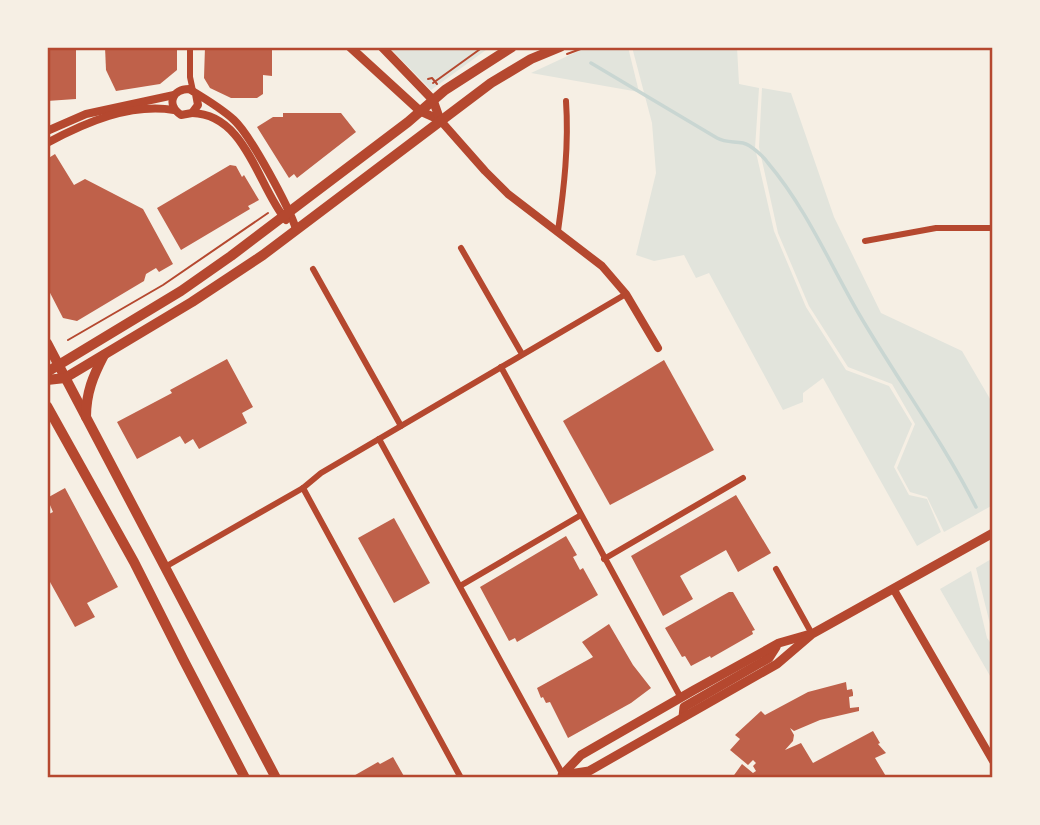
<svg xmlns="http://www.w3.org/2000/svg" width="1040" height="825" font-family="'PT Sans Narrow',sans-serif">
	<rect width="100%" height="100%" fill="#f6efe4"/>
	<g fill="#e2e4dc">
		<polygon points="389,47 490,47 431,90"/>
		<polygon points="587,47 628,47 639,92 531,73"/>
		<polygon points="632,47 737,47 739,84 759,88 755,148 774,231 806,307 846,370 889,386 912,424 894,467 909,495 927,499 941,532 917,546 823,378 803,393 803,402 783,410 709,273 696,278 684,255 654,261 636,255 656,173 652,123"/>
		<polygon points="762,88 791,93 834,217 881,313 962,351 993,404 993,505 944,532 927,497 910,492 897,468 915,424 892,384 848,367 809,306 778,233 759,147"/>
		<polygon points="993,558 993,636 976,568"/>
		<polygon points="971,571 987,638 993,646 993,681 940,589"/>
	</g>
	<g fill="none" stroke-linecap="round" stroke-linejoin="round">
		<path stroke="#c9d6d2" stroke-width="3.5" d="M591,63L717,138C726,143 734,141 743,143C751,145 763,156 768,163C806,208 830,264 859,314C897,379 942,440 976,507"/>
	</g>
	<g fill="#bf614a">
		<polygon points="47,47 76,47 76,99 47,101"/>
		<polygon points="105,47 177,47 177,70 160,84 116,91 106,70"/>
		<polygon points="205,47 272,47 272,76 263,75 263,94 257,98 231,98 210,88 204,78"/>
		<polygon points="283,113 341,113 356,132 297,178 294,174 289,178 257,127 273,117 283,117"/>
		<polygon points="55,154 74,185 85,179 143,209 173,264 159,272 156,268 146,274 144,281 77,321 63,318 47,287 47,159"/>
		<polygon points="230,165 236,166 242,177 244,175 259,200 248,206 250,209 181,250 157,208"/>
		<polygon points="227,359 253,407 242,413 247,423 199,449 193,439 185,444 180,436 137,459 117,422 172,393 170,390"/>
		<polygon points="664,360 714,450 610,505 563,421"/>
		<polygon points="65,488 118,587 87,603 95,617 75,627 50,582 47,583 47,515 53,512 47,498"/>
		<polygon points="736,495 771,553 738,572 726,550 680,576 693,599 663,616 631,556"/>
		<polygon points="394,518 430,583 394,603 358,538"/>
		<polygon points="566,536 577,555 573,557 580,570 583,568 598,595 517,642 515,638 509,641 480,587"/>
		<polygon points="729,592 733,592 755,630 752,631 753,634 711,658 710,656 691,666 685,656 682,657 665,628"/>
		<polygon points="609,624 633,665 651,688 631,703 568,738 550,702 546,703 543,697 541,698 537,688 593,657 582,642"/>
		<polygon points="846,682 847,690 852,689 853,693 853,696 849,697 850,708 859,707 859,711 820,720 794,731 790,728 794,735 793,741 785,750 801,743 813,763 873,731 880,743 878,744 886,753 875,758 887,778 732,778 742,764 753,773 756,771 753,766 756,763 753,760 748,765 730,750 740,739 735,735 761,711 765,715 808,692"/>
		<polygon points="393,757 405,778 350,778 378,762 380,764"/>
	</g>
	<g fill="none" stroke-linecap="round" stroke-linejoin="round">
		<g stroke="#b5482f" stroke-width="2">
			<polyline points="567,54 586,47"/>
			<polyline points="428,79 432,78 437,84"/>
			<polyline points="433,83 483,47"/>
			<polyline points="68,340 163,285 268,213"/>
		</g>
		<g stroke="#b5482f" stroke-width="6">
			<polyline points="190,47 190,77 193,91"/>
			<path d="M558,231C564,188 569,145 566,101"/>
			<polyline points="865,241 936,228 993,228"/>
			<polyline points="461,248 522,354"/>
			<polyline points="313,269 401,426"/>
			<polyline points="501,367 681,698"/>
			<polyline points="379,439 563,775"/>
			<polyline points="303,488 461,778"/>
			<polyline points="604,559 743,478"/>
			<polyline points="165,567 303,488 321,473 626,294"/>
			<polyline points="776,569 812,634"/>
			<polyline points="460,586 581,515"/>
		</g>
		<g stroke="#b5482f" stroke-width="8">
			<path d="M196,94L198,105L192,113L181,115C166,105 172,89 189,89C204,98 221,108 234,120C251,136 289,207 296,229"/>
			<path d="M192,113C246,114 258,187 286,220"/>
			<polyline points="440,120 485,171 508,194 602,266 626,294 658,348"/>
			<polyline points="47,131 86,114 174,95"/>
			<path d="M47,143C86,122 130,103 174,110"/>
			<polyline points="894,590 993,761"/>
		</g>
		<g stroke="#b5482f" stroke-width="9">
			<polyline points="350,47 420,111 440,120"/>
			<polyline points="382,47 433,100 440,120"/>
			<polyline points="683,717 684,707 769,658 776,647"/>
			<polyline points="562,775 581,755 694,690 779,643 807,635"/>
			<polyline points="563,775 589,771 777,664 812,634 993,533"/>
		</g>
		<g stroke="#b5482f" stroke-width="10">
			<polyline points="47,343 276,778"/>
			<polyline points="47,372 181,291 231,256 408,122 445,90 512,47"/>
			<polyline points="47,380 65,378 192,302 263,255 491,83 531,59 560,47"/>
			<polyline points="47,406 134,562 183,659 245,778"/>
			<path d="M86,417C86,393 93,376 104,355"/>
		</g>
	</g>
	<rect width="1040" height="825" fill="none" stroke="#f6efe4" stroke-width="98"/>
	<rect x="49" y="49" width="942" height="727" fill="none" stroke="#b5482f" stroke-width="2.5"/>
</svg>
